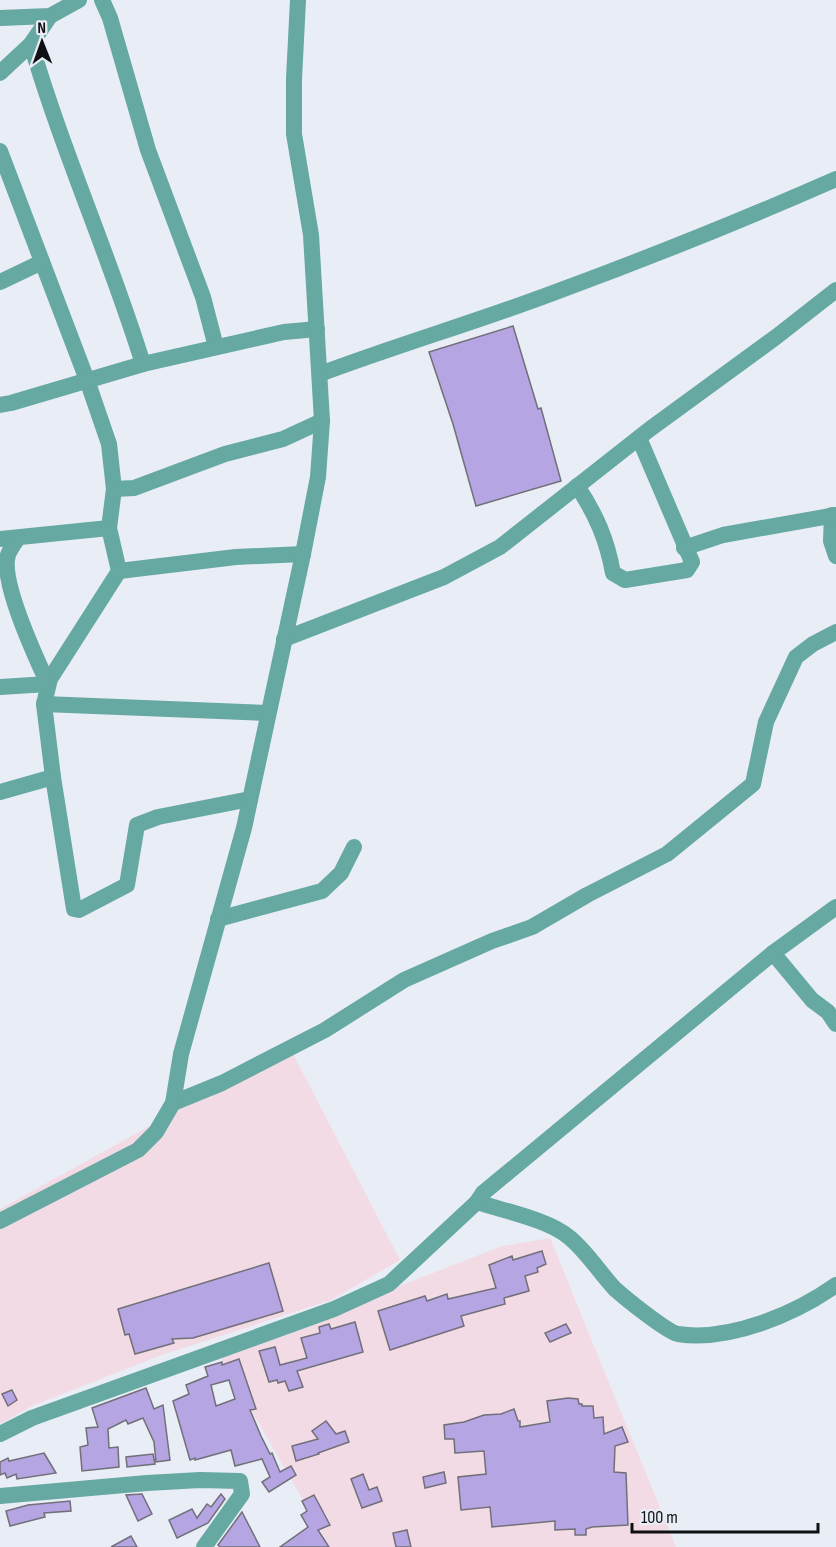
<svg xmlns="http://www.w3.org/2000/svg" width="836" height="1547" font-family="'Sofia Sans Condensed',sans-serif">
	<rect width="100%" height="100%" fill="#e9edf6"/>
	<g fill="#f3dbe6">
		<polygon points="290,1048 400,1260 331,1300 159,1356 32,1406 0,1424 0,1209"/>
		<polygon points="550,1238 676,1547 330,1547 220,1356 502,1246"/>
	</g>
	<g fill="#b6a5e3" stroke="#716f78" stroke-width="1.5" fill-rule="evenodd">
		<polygon points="513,326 538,409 541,408 561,481 476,506 453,424 429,352"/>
		<polygon points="542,1251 546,1264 537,1268 538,1272 525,1276 529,1291 504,1298 505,1304 461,1316 464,1326 390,1350 378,1311 425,1296 427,1301 447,1294 448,1299 496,1288 489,1265 512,1256 513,1260"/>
		<polygon points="269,1263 283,1311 193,1338 172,1339 174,1343 135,1354 129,1334 125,1335 118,1309"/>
		<polygon points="355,1322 363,1352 297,1371 303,1387 289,1391 285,1381 278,1383 277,1380 269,1382 259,1351 275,1347 280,1365 307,1358 301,1338 320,1333 319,1327 329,1324 331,1329"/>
		<polygon points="566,1324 571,1333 550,1342 545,1333"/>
		<path d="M239,1359L256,1409L250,1410L261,1436L270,1454L272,1453L280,1472L291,1466L296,1475L269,1492L262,1482L270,1477L262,1459L235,1466L231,1450L195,1460V1458L190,1460L173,1401L189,1394L186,1385L208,1376L205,1367L222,1362V1365ZM229,1380L235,1399L216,1406L211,1385Z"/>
		<polygon points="146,1388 154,1409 163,1405 170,1460 156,1462 154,1442 143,1418 128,1424 126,1420 108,1429 109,1448 118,1447 119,1467 82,1471 80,1447 88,1445 86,1428 98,1427 92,1408"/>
		<polygon points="12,1390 17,1400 8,1406 2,1394"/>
		<polygon points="568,1398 578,1399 579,1404 582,1404 582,1406 593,1406 594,1418 603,1417 604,1434 622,1427 628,1442 615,1446 614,1472 626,1473 628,1525 592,1527 586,1529 586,1535 575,1535 575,1529 555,1530 555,1521 492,1527 490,1507 461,1510 458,1477 486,1474 484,1451 455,1453 454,1439 445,1439 444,1425 464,1422 484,1415 501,1414 514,1409 518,1421 520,1421 520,1427 550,1422 547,1401"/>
		<polygon points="326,1421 336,1434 345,1431 349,1442 318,1453 319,1454 296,1461 292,1446 318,1439 312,1431"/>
		<polygon points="44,1453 56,1473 17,1479 16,1474 7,1478 5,1473 0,1475 0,1462 8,1458 9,1461"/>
		<polygon points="153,1454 155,1464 127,1467 126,1457"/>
		<polygon points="444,1472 446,1483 425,1488 423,1477"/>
		<polygon points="363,1474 369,1490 377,1487 382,1501 362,1508 351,1479"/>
		<polygon points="142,1494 152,1514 138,1521 126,1495"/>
		<polygon points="221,1494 225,1499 208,1523 177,1538 169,1520 192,1509 197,1518 207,1504 211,1507"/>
		<polygon points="314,1495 330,1525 318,1530 329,1547 280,1547 308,1527 301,1515 307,1511 302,1501"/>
		<polygon points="70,1501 71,1511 44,1513 45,1517 10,1526 6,1511 28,1505"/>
		<polygon points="242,1512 260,1547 220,1547 218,1545"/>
		<polygon points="407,1530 411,1547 396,1547 393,1533"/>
		<polygon points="131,1536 137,1547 111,1547"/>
	</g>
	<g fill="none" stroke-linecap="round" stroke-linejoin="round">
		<g stroke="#66a8a2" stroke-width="16">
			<polyline points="102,0 110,18 148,150 203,297 216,347"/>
			<polyline points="0,18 50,16 79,0"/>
			<path d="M31,44C63,153 110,257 143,364"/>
			<polyline points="0,73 31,44 50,16"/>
			<polyline points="0,151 87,380 109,444 114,489 109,528 119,571 50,679 44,704 53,777 74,909 79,910 127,885 137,825 158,817 250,799"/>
			<polyline points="0,282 42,262"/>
			<path d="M320,374C397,345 476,322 553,293C648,258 743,220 836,179"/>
			<polyline points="0,405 11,403 143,364 284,332 317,329"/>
			<path d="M577,486C596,514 607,540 613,573L625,580L687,570L692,562L639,438"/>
			<polyline points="114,489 134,488 225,454 283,439 322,421"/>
			<polyline points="832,515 831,541 836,556"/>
			<polyline points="0,539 109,528"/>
			<polyline points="684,548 723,535 836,515"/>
			<polyline points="119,571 236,557 303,554"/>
			<polyline points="284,639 444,577 500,547 650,429 776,337 836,290"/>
			<path d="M0,687L48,684C36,658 0,581 8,555C10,549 15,543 18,538"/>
			<polyline points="44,704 268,713"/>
			<polyline points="0,792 53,777"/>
			<polyline points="218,919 322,891 341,873 354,847"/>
			<polyline points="773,953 812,1000 828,1012 836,1024"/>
			<polyline points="173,1103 222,1083 325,1030 404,980 492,941 532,927 587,895 667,854 753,784 766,722 796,657 813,644 836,632"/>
			<path d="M477,1202C504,1211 550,1220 570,1238C587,1252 600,1273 615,1289C625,1298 667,1332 678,1334C729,1342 795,1314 836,1285"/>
			<polyline points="0,1221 138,1150 156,1132 173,1103 181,1054 244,828 303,554 318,477 322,421 311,235 294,134 294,79 298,0"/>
			<polyline points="0,1434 32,1418 334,1309 389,1284 477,1202 483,1193 773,953 836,907"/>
			<polyline points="0,1496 147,1483 200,1480 240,1481 242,1494 204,1547"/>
		</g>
	</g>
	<g transform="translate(42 42) rotate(359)" stroke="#e9edf6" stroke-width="4.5" paint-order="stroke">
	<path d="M0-4.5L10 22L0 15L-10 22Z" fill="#0f1013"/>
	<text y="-9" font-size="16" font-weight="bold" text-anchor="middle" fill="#0f1013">N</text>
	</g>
	<path d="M632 1523v9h186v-9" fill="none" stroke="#0f1013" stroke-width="3"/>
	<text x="641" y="1523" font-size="18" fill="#0f1013" stroke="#e9edf6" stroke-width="4.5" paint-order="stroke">100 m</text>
</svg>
